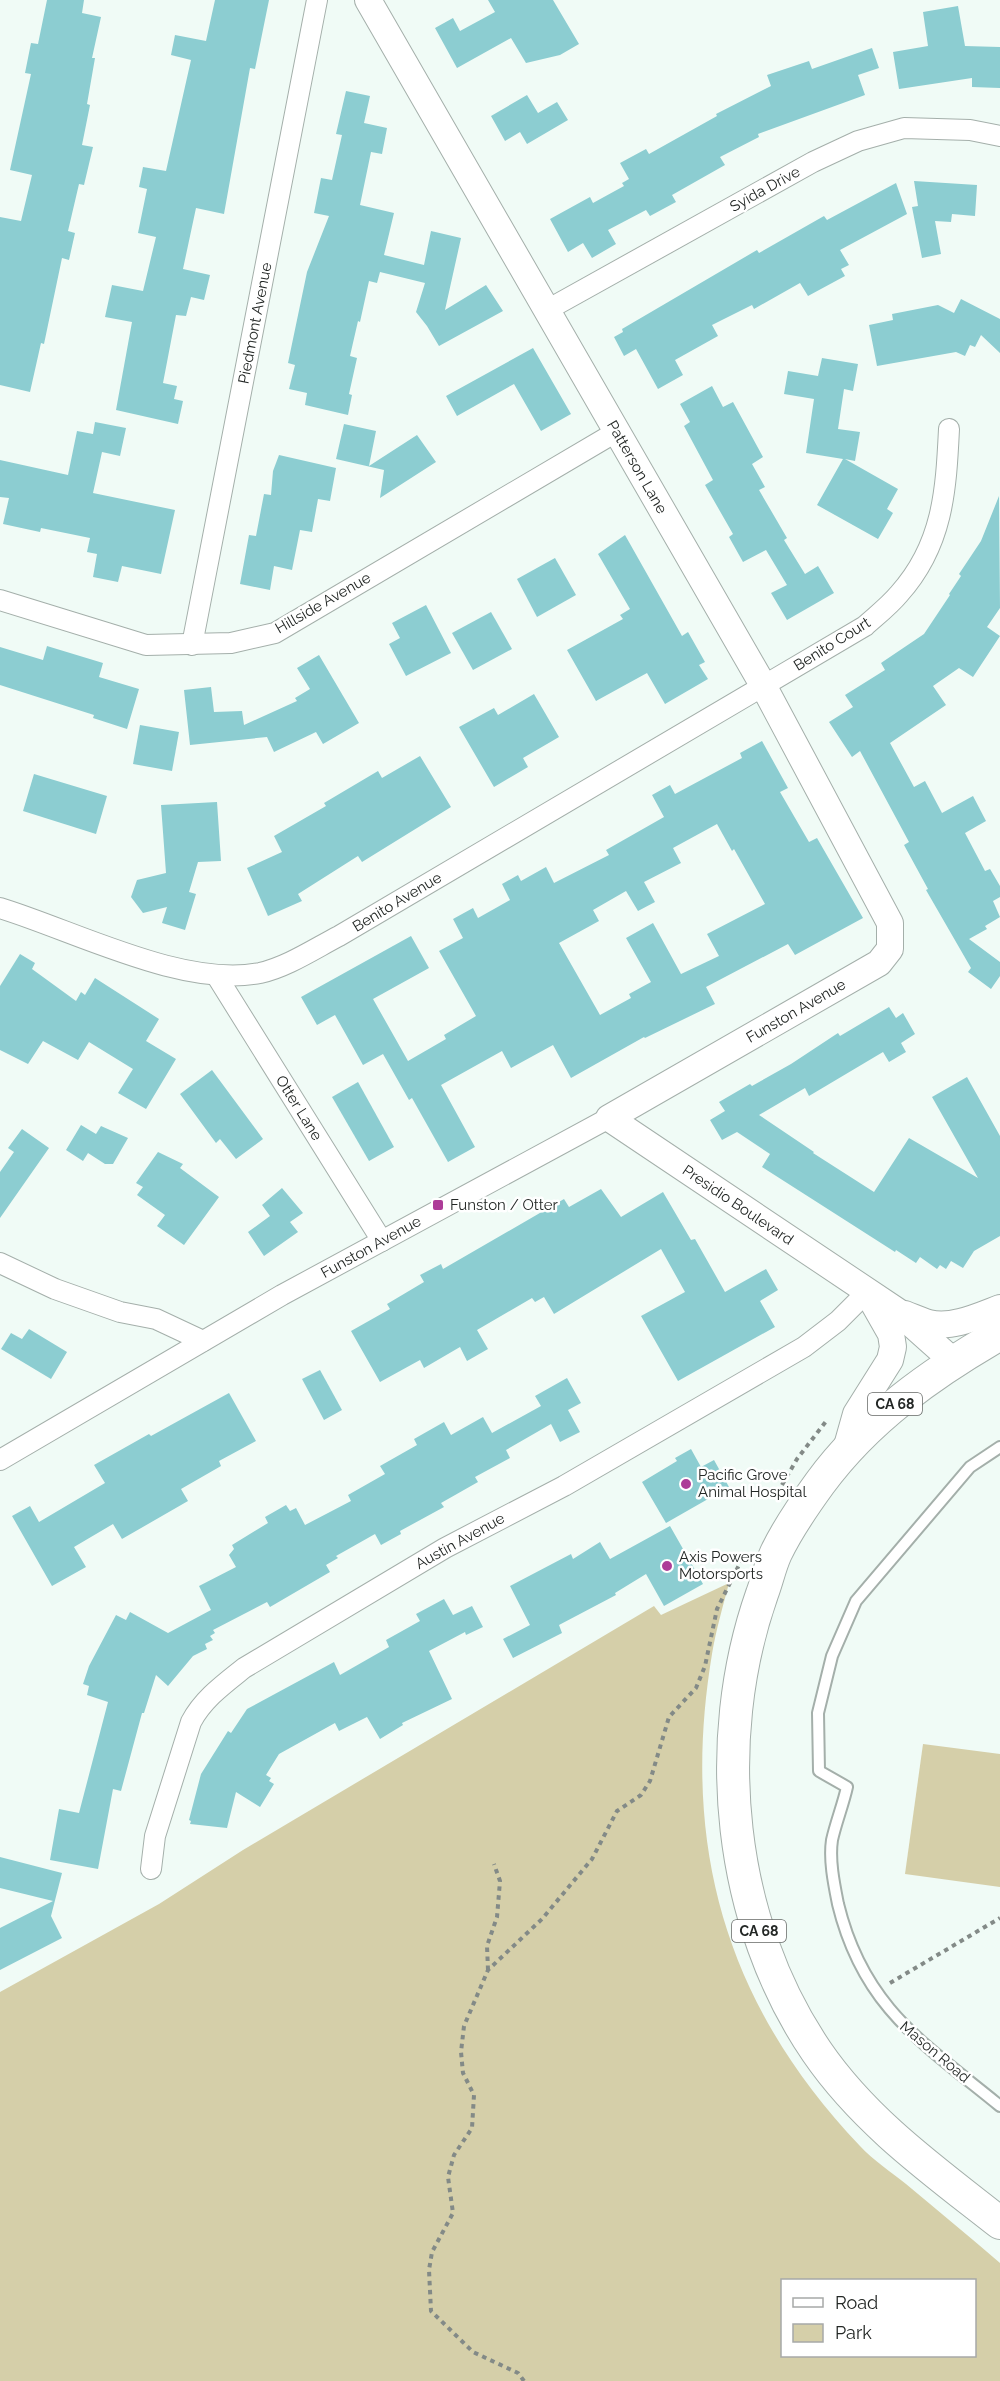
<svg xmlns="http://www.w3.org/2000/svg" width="1000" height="2381" font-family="Raleway,sans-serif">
	<rect width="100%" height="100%" fill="#f0fbf6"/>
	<g fill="#d5cfa9" fill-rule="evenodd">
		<path d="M729,1583C723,1606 716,1630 712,1654C680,1846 726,2005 860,2146C873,2160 891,2172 906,2184C937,2210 969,2236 1000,2263V2381H0V1992L159,1904L243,1850L654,1606L661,1615ZM782,2280H974V2356H782Z"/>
		<polygon points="923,1744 1000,1754 1000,1887 905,1874"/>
	</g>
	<g fill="#8ccdd1" fill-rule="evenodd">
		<polygon points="47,0 84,0 82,13 101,17 92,58 95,58 87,104 90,105 82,145 93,147 84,185 79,184 68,231 75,233 69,260 62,258 44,344 41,343 30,392 0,385 0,217 21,221 32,175 10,170 31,74 25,73 31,43 38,44"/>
		<polygon points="215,0 269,0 255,69 250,68 224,214 196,208 183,269 210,275 204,300 191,297 186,316 176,315 163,383 177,386 174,399 183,401 178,424 116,410 132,322 105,317 112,285 143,291 156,237 138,233 147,189 139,187 143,167 166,171 191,60 171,55 175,35 206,41"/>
		<polygon points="488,0 553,0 579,44 560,55 526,63 511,38 457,68 435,28 453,18 460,31 495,12"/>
		<polygon points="958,6 965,46 1000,47 1000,88 972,87 972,78 899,89 893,52 928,46 923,12"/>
		<polygon points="872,48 879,68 858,75 865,95 758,134 759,137 720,157 725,165 672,195 676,202 650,216 646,210 608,230 616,244 592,258 583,243 568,252 550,219 590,197 593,203 624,186 622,183 629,179 620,163 646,149 649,154 717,116 716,114 771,86 767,75 809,61 812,69"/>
		<polygon points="346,91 370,96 364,123 387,128 382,154 371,152 360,205 394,213 384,255 424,265 431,231 461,238 445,310 486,285 503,311 439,346 427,326 416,312 425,283 380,272 377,283 369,281 360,322 358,321 350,356 357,358 349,394 352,395 348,415 305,405 307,393 289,389 295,365 288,363 307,272 329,216 314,213 321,178 332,180 342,135 336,134"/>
		<polygon points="527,95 538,113 557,102 568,120 527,144 520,132 505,141 491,116"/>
		<polygon points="914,181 977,185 975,216 952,214 951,222 935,221 941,254 922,258 912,207 918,206"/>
		<polygon points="896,183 907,214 840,250 849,265 841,269 845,276 808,296 800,283 754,309 752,305 712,325 718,336 675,360 683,375 658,389 636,349 624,356 614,337 623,332 622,329 757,250 759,253 824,216 827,220"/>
		<polygon points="961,299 1000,319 1000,353 981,335 975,347 970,345 965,356 956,352 877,366 869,325 893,320 892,314 938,305 954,313"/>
		<polygon points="533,348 571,414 541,431 514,384 457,416 446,396"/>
		<polygon points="822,358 858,364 853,391 844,389 838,429 860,432 855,461 845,459 898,489 887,509 893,513 878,539 817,505 843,459 806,453 814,399 784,394 788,371 818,376"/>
		<polygon points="712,386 723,407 733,402 763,457 752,464 765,487 759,490 787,538 784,540 805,574 818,566 834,593 787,620 771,593 787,585 766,550 743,562 729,537 733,534 705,485 713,480 684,426 690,422 680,404"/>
		<polygon points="95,422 126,428 120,456 102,452 93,493 175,510 161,574 122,566 118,582 93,577 97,554 87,552 90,538 41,528 40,532 3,524 9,498 0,497 0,460 68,475 77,431 93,434"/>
		<polygon points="344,424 376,431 369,466 417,435 436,462 380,498 384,470 336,459"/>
		<polygon points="279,455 336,468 330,501 318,499 312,532 300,530 292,570 274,566 270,590 240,584 249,535 256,536 264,494 271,495 273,471"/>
		<polygon points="999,496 1000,608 987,627 1000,636 973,677 959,668 933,686 946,705 890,743 914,787 925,781 942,813 973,796 986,821 965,833 985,871 990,869 1000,886 1000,897 993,901 1000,917 985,926 987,929 969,939 1000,962 1000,976 991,989 968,972 971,968 926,890 928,889 904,845 909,842 860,751 852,757 829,722 853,707 845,695 885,670 881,663 924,634 950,595 949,594 961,576 959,574 981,541"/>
		<polygon points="625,535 682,636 688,632 705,662 699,665 708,679 665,704 647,673 596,701 567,650 623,619 620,615 630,609 598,554"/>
		<polygon points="555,558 576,595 537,617 517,579"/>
		<polygon points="426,605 451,653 406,676 389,644 400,638 392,623"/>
		<polygon points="491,612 512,649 473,670 452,633"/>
		<polygon points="47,646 103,663 99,677 139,689 127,729 93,718 94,715 0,685 0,647 43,660"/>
		<polygon points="319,655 359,723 323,744 316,732 274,752 267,737 190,745 184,690 211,687 214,712 242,711 244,725 297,701 295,698 310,689 297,668"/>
		<polygon points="534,694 559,737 523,758 528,767 494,787 459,727 494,708 498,715"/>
		<polygon points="140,725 179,732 172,771 133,764"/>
		<path d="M762,741L788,788L780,792L809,842L817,838L863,918L795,955L788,944L706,987L715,1004L645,1038L644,1037L571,1078L553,1045L511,1068L502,1051L441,1085L475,1147L448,1162L412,1098L409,1100L383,1054L363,1065L335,1015L317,1025L301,997L411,936L429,968L373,999L408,1061L446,1039L444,1035L476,1016L439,951L463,938L453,919L473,908L478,918L510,900L502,884L518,875L521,881L546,867L554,883L609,855L606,850L664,817L652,795L670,785L675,794L742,758L740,753ZM717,824L732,851L734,849L765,904L707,934L719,956L681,974L653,923L626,938L651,982L629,994L631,998L600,1015L559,943L599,921L593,910L626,891L638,911L655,902L644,882L681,863L673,848Z"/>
		<polygon points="420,756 451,807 362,862 358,856 298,894 302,901 268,916 247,868 282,852 274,836 326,806 324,803 378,771 382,778"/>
		<polygon points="34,774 107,796 96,834 23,811"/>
		<polygon points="217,802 221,861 198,862 189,892 196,894 185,930 162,923 167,907 143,913 131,897 137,880 166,873 161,805"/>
		<polygon points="20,954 35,963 32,969 76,1001 81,992 85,995 95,978 159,1019 146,1041 176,1059 146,1109 118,1093 133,1069 89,1042 78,1060 43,1041 28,1064 0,1050 0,986"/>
		<polygon points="889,1007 896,1018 903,1013 915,1034 901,1043 906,1052 889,1062 883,1052 809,1096 805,1088 759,1115 814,1152 813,1153 874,1192 909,1138 978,1178 932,1097 967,1077 1000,1136 1000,1236 974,1251 963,1268 951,1261 946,1269 940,1265 937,1269 920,1257 916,1263 896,1250 895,1252 762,1167 770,1154 737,1132 722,1140 710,1120 725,1111 719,1102 750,1084 752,1086 791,1064 838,1033 840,1036"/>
		<polygon points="212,1070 263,1139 236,1159 220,1139 216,1143 180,1094"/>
		<polygon points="358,1082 394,1147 369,1161 332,1097"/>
		<polygon points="81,1125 96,1134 101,1126 128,1138 113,1164 105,1164 88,1153 83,1161 66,1150"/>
		<polygon points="22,1129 49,1148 0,1218 0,1172 14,1152 8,1148"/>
		<polygon points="158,1152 183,1164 180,1168 219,1197 184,1245 157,1226 165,1215 137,1195 143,1187 136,1183"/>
		<polygon points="282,1188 303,1213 290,1222 298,1232 264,1256 248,1232 270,1216 262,1205"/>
		<polygon points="601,1189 621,1217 663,1192 691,1240 695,1239 725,1292 766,1269 778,1290 760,1301 775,1327 678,1381 641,1316 685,1292 661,1249 554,1314 544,1297 535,1302 532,1298 477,1330 488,1349 467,1361 460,1347 424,1368 420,1360 380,1382 351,1331 390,1309 387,1304 424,1282 420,1275 441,1264 443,1269 564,1199 569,1207"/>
		<polygon points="29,1329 67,1352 51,1379 1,1349 11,1333 22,1339"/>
		<polygon points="320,1370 342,1410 324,1420 302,1379"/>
		<polygon points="567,1378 581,1403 568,1410 580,1432 560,1442 551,1424 506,1450 510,1458 475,1477 478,1482 441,1503 444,1507 400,1531 401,1534 381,1545 375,1534 336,1556 338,1558 326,1565 330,1572 270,1607 267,1602 213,1630 215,1633 210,1636 213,1640 205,1644 207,1649 193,1656 168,1686 156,1675 144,1713 142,1713 121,1791 113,1789 98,1869 50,1860 59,1809 79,1813 108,1702 87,1695 89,1686 83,1684 89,1666 116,1615 126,1620 130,1612 168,1633 211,1610 199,1586 236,1567 229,1555 234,1549 232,1545 268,1523 265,1517 286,1505 290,1511 296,1508 305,1525 351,1501 348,1495 385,1474 380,1466 417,1445 414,1439 444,1422 451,1435 483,1417 492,1433 541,1406 535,1396"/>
		<polygon points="229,1393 256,1441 219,1461 221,1466 181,1489 188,1501 122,1539 113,1524 74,1547 86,1567 52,1586 12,1516 30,1506 39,1522 105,1483 94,1465 149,1434 151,1436"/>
		<polygon points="691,1449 701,1467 714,1460 729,1487 666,1523 642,1482 677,1461 675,1458"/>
		<polygon points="670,1526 703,1584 664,1606 646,1574 615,1593 616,1595 559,1625 562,1633 513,1658 503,1639 530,1625 510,1586 571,1554 573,1559 600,1542 610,1559"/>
		<polygon points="444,1599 453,1615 472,1606 483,1627 466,1635 465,1632 429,1651 452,1699 402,1723 403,1725 380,1739 367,1717 339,1731 335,1723 279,1754 266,1775 271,1778 269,1781 274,1784 260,1807 236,1792 227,1828 190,1824 191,1821 189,1820 201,1774 228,1731 231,1733 247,1709 334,1662 340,1675 389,1647 386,1640 420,1621 416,1614"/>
		<polygon points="0,1857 62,1873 51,1916 62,1938 0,1970 0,1928 53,1901 0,1888"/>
	</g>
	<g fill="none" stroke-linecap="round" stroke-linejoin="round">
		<defs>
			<path id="service" d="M1000,1447L970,1467L856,1601L832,1656L818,1713L819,1771L847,1787C843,1805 836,1822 832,1840C829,1860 834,1884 838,1904C863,2007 923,2043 1000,2106"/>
			<g id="minor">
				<polyline points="547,310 813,162 858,141 904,128 970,130 1000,136"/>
				<polyline points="0,600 146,645 231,643 275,633 616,432"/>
				<polyline points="192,645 317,0"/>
				<path d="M0,908C75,931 183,988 260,973C287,967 314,949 339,936L865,626C876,616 889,606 899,594C943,545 946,491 949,429"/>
				<polyline points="216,975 382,1241"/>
				<polyline points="0,1263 55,1289 120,1312 156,1319 203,1341"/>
				<polyline points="0,1460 282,1295 609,1118"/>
				<path d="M151,1869L155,1836L191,1722C203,1699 224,1684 244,1668L445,1548L564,1486L804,1347L838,1321L867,1292"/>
			</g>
			<g id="tertiary">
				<polyline points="368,0 763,685 890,923 890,949 879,963 609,1118 897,1311 953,1361"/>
				<path d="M905,1314C913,1317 921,1321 929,1323C951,1329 979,1316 1000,1308"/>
				<polyline points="845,1453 856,1414 890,1360 893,1347 891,1334 870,1297"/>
			</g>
			<path id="primary" d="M1000,1334C932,1373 867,1419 820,1483C804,1505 788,1528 776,1553C770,1566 767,1581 762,1594C710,1742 728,1922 817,2052C865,2122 934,2171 1000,2223"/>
		</defs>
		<use href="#service" stroke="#a4afaa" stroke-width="14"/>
		<use href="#minor" stroke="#a4afaa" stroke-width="22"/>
		<use href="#tertiary" stroke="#a4afaa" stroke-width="28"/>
		<use href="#primary" stroke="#a4afaa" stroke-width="34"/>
		<g stroke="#838a87" stroke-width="4" stroke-dasharray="4.5 4.5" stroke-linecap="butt">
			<polyline points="782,1485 797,1459 827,1420"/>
			<polyline points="488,1970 487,1946 497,1917 500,1881 494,1864"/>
			<polyline points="890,1983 1000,1918"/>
			<polyline points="524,2381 518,2373 473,2352 431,2311 429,2270 432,2252 453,2213 448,2177 454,2155 472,2128 474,2095 463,2073 461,2052 464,2026 488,1970 542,1919 592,1859 617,1811 641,1795 650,1781 669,1717 696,1688 705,1666 717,1609 744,1555"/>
		</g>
		<use href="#service" stroke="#fff" stroke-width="10"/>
		<use href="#minor" stroke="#fff" stroke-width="20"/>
		<use href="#tertiary" stroke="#fff" stroke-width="26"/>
		<use href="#primary" stroke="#fff" stroke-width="32"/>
	</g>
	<g fill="#ad3c98" stroke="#fff" stroke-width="2">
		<rect x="432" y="1199" width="12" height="12" rx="3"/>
		<circle cx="686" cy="1484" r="6"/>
		<circle cx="667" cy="1566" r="6"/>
	</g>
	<g text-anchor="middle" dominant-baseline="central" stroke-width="5" stroke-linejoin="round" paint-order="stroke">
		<g fill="#fff" stroke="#656866" stroke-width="1.5">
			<rect x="868" y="1393" width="54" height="22" rx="4.5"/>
			<rect x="732" y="1920" width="54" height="22" rx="4.5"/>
		</g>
		<g font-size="14" font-weight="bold" fill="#232725">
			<text x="895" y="1404">CA 68</text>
			<text x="759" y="1931">CA 68</text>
		</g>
		<g font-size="15" fill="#232725" stroke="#fff">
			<text transform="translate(765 189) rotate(-29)">Syida Drive</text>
			<text transform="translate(255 323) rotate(-79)">Piedmont Avenue</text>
			<text transform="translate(637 467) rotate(60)">Patterson Lane</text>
			<text transform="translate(323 603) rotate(-30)">Hillside Avenue</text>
			<text transform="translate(832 644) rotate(-32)">Benito Court</text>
			<text transform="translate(397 902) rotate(-31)">Benito Avenue</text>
			<text transform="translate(796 1011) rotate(-30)">Funston Avenue</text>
			<text transform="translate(299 1108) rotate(58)">Otter Lane</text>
			<text transform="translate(738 1205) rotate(34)">Presidio Boulevard</text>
			<text transform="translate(371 1247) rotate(-29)">Funston Avenue</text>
			<text transform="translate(460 1541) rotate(-29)">Austin Avenue</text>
			<text transform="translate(935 2052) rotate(40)">Mason Road</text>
		</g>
		<g font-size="15" fill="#232725" stroke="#fff" text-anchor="start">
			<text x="450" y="1205">Funston / Otter</text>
			<text x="698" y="1475">Pacific Grove<tspan x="698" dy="17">Animal Hospital</tspan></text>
			<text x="679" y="1557">Axis Powers<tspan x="679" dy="17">Motorsports</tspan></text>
		</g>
	</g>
	<rect x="781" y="2279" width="195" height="78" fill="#ffffff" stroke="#a7a9a8" stroke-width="1.5"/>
	<rect x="793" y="2298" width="30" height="9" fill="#ffffff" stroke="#a7a9a8" stroke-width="1.5"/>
	<text x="835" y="2309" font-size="18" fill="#232725">Road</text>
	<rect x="793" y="2324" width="30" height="18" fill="#d5cfa9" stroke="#a7a9a8" stroke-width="1.5"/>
	<text x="835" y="2339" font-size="18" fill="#232725">Park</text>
</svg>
